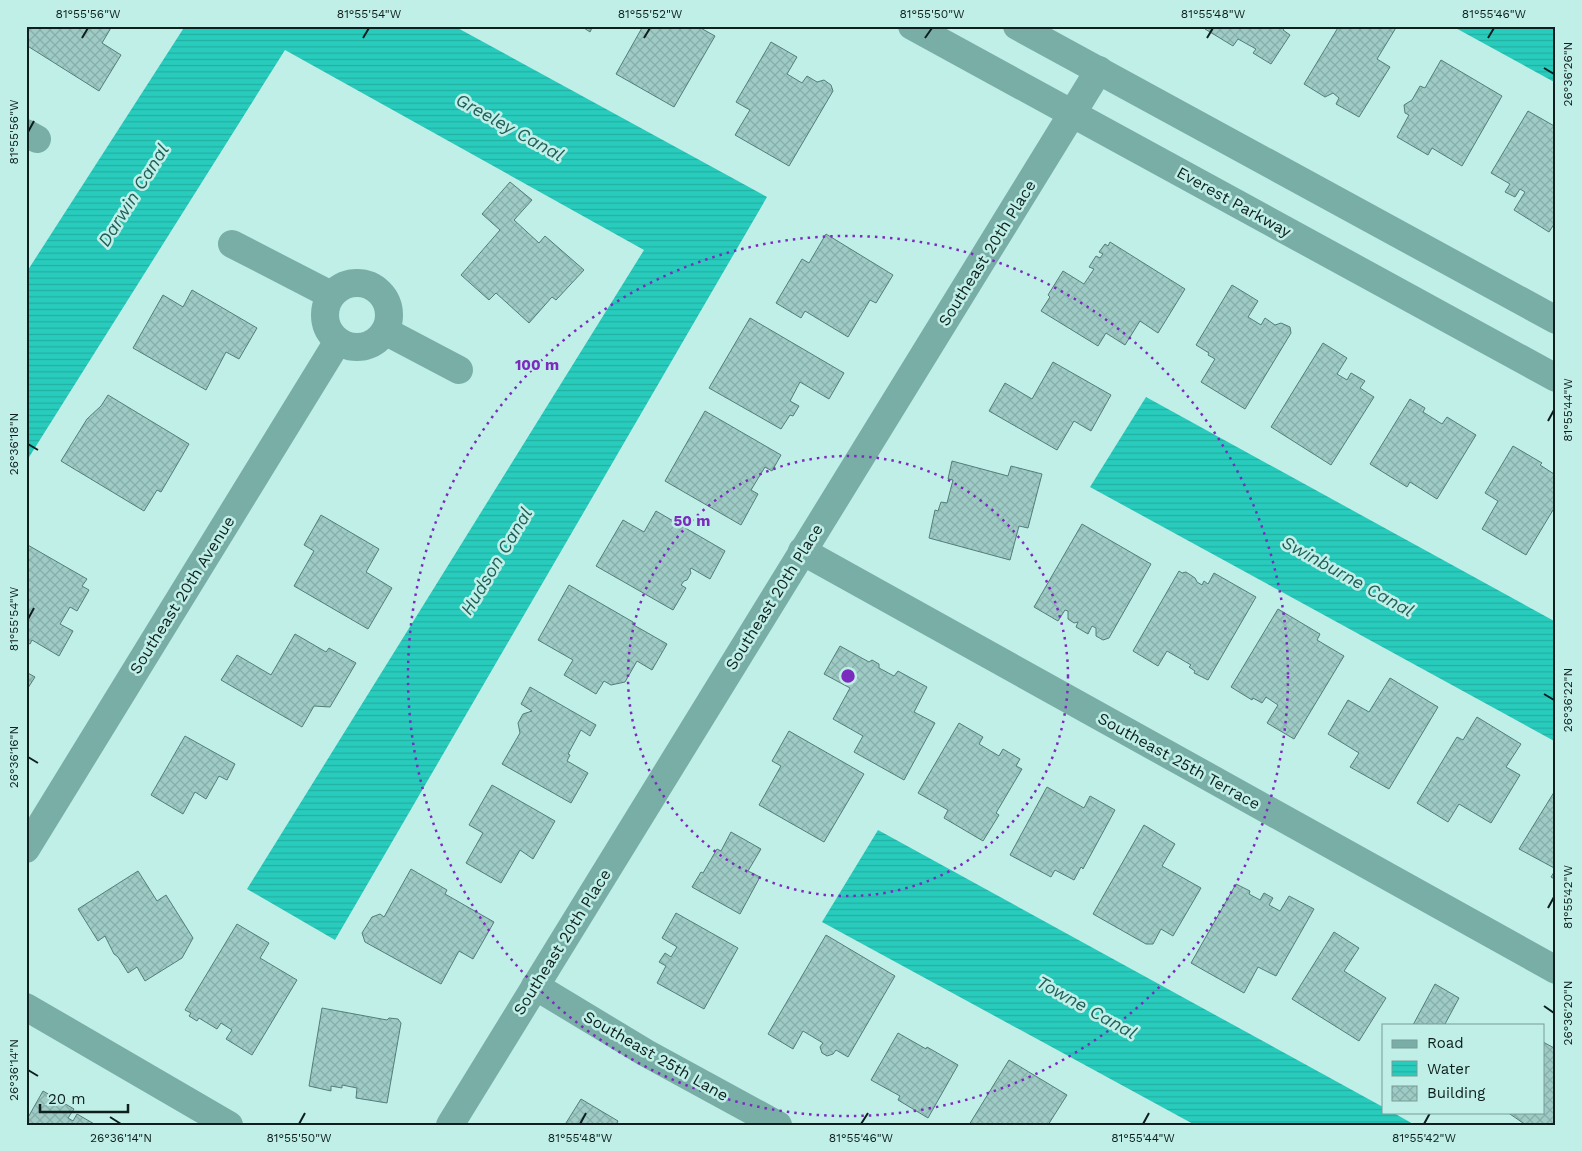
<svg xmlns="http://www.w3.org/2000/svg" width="1582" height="1151" font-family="'Work Sans',sans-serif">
	<defs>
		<pattern id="water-rules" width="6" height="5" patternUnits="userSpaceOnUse" patternTransform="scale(1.25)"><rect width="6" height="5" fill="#28ccbd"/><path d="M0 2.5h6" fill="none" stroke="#23afa2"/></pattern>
		<pattern id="building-cross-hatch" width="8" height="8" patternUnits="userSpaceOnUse" patternTransform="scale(1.25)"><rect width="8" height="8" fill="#9ecbc5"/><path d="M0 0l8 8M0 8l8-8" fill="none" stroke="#87aea9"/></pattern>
	</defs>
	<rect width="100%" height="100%" fill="#c0efe8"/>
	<g fill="url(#water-rules)">
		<polygon points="185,26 454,26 767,197 335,940 247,889 644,250 285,50 26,462 26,273"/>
		<polygon points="1452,26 1556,26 1556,83"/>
		<polygon points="1146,397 1556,622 1556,742 1090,487"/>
		<polygon points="878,830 1383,1107 1383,1112 1392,1112 1415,1125 1195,1125 822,922"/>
	</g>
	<g fill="url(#building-cross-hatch)" stroke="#547e79">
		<polygon points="26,26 112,26 102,43 121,55 99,91 26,45"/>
		<polygon points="581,26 593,26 590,32"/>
		<polygon points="643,26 697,26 715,36 674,107 616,74"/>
		<polygon points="1207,26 1286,26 1283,30 1290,35 1271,64 1253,53 1256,49 1238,39 1233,46 1205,29"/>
		<polygon points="1339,26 1397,26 1377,59 1390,67 1359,117 1336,104 1339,98 1333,93 1325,97 1304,84"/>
		<polygon points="771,42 797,57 787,74 802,83 807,76 817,82 824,80 831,85 833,91 789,166 735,135 750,110 736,102"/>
		<polygon points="1441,60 1502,96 1462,166 1432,148 1428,155 1397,137 1409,115 1405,113 1404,105 1412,100 1420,86 1425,88"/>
		<polygon points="1528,111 1556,127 1556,221 1549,232 1514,210 1525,192 1520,189 1515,197 1505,192 1510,184 1491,173"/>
		<polygon points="510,182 532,200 514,220 539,243 545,236 584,270 556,300 552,297 529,323 496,293 489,300 461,275 500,230 482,214"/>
		<polygon points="826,234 893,275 876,303 870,300 848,337 805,311 801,318 776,303 802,259 809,263"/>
		<polygon points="1110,242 1185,289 1158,333 1140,321 1125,345 1106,333 1098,346 1041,311 1050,297 1048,295 1063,271 1084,284 1094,269 1089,267 1096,256 1100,258 1103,254 1099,252 1105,244 1108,246"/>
		<polygon points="1232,285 1258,301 1248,317 1261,325 1265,318 1275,325 1281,323 1290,327 1291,333 1245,409 1201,382 1215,359 1208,355 1209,353 1196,345"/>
		<polygon points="192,290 257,328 239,359 226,352 206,390 133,348 163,295 183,307"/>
		<polygon points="750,318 844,373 829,399 800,382 790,401 799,406 793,416 790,415 781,429 709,388"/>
		<polygon points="1323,343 1347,358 1337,374 1347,380 1351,373 1365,381 1360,388 1374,397 1331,465 1271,427"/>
		<polygon points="1053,362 1111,395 1091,431 1074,421 1057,450 989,411 1005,383 1032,399"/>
		<polygon points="108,395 189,444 161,492 157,490 144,511 61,461 87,419 101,406"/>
		<polygon points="1410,399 1425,408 1423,412 1442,424 1447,417 1476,435 1437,499 1410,482 1407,487 1370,464"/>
		<polygon points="705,411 781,455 772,471 765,467 751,490 758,494 741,525 665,481"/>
		<polygon points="1513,446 1542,463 1540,465 1554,474 1556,471 1556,505 1526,555 1482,529 1498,501 1485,493"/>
		<polygon points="952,461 1008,476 1011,466 1042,474 1028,528 1019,526 1010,560 929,538 935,510 938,511 941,502 947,503 953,480 948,479"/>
		<polygon points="656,511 725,551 710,579 691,568 690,570 691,573 687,580 684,581 681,585 686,588 673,610 596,566 623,520 644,532"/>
		<polygon points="321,515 379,549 366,572 392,588 368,629 294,586 314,551 304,545"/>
		<polygon points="1082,524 1151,564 1109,638 1103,640 1096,636 1096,628 1092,626 1088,634 1076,627 1078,622 1074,623 1068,619 1068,611 1065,610 1058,621 1034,607"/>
		<polygon points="26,544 87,579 82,586 89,590 77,611 70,607 60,624 73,631 59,656 32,640 30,644 26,642"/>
		<polygon points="1179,571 1182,573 1186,572 1195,578 1197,582 1202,585 1204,581 1208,584 1214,573 1256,597 1208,680 1194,673 1195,671 1189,667 1191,665 1167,651 1158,666 1133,651"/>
		<polygon points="569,585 633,622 632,624 667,644 652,670 637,661 625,682 611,685 604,681 596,694 564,675 573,660 538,640"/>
		<polygon points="1278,609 1320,634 1317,640 1344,656 1294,739 1267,723 1278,705 1266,697 1262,703 1253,698 1252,700 1231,687"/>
		<polygon points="295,634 326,652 329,648 356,663 330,707 314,706 302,727 221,680 237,655 271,675"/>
		<polygon points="840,646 869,662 872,660 879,664 879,668 894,676 898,671 927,687 914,712 935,723 904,780 854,752 863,736 833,719 850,688 824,674"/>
		<polygon points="26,672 35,677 26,691"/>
		<polygon points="1390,678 1438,707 1389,789 1350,767 1359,753 1328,734 1348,700 1369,712"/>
		<polygon points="530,687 596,725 590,736 581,730 568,754 570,755 567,761 588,773 571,803 502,764 520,733 518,723 523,714 532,711 521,704"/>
		<polygon points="1477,717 1521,744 1506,767 1520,775 1491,823 1459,804 1448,822 1417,803 1457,737 1463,740"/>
		<polygon points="959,723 983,737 979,744 999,756 1003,749 1020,759 1016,766 1022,769 996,813 999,815 983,841 944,818 948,810 918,793"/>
		<polygon points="789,731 864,774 824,842 759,805 781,766 772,761"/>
		<polygon points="185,736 235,764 227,780 219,776 206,799 195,792 183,814 151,795"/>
		<polygon points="492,785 555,821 533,859 520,850 501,883 466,863 483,833 469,825"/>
		<polygon points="1047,787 1084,808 1090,796 1115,810 1083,869 1081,867 1074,880 1055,870 1051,877 1010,855"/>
		<polygon points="1556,789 1556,880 1551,877 1556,869 1519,849"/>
		<polygon points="1144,825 1175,844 1162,866 1201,888 1173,936 1161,929 1153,944 1146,944 1093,914"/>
		<polygon points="731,832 761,849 748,871 760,877 740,914 692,887 701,872 703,873 717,849 721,851"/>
		<polygon points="411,869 447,890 445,894 494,922 473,959 459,951 441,984 365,942 362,933 372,917 380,914 384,917"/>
		<polygon points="138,871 157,901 166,895 193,938 182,958 145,981 137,967 128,973 118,957 114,954 105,936 98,941 78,909"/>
		<polygon points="1236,884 1250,891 1249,894 1260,900 1264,893 1273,898 1269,905 1280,911 1289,896 1314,909 1276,976 1258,967 1244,993 1191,963"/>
		<polygon points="676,913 738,948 704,1009 657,983 666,966 659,962 665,953 671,957 677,947 662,938"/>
		<polygon points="237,924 269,943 260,958 297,980 252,1055 226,1039 232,1030 221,1023 217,1029 199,1018 197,1021 189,1016 191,1013 185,1010"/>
		<polygon points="1334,932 1359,948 1344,971 1386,998 1359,1041 1292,999"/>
		<polygon points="826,935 895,976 848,1057 836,1050 833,1054 827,1056 822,1053 820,1047 823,1043 803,1031 793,1049 768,1034"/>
		<polygon points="1435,984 1459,998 1445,1024 1447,1025 1413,1025"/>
		<polygon points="322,1008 387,1020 389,1018 398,1019 401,1023 387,1103 356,1098 357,1088 342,1085 342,1088 331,1086 331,1091 309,1086"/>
		<polygon points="898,1033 926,1049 927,1047 958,1065 928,1118 898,1100 900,1096 871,1080"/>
		<polygon points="1543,1042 1556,1049 1556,1125 1526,1125 1507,1112 1543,1112"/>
		<polygon points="1009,1060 1067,1095 1048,1125 969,1125"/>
		<polygon points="43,1091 74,1109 68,1118 73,1121 77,1114 96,1125 26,1125 26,1121"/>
		<polygon points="581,1099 618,1121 616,1125 569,1125 566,1123"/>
	</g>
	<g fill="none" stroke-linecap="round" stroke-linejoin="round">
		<g stroke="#79aea7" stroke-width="28">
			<polyline points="912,26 1556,378"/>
			<polyline points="1017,26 1556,320"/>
			<polyline points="26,133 37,139"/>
			<polyline points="232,244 331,295"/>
			<circle cx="357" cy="315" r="32"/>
			<polyline points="385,331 459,370"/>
			<polyline points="802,551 1556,970"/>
			<polyline points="26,849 338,341"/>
			<polyline points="535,986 646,1053 778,1125"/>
			<polyline points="26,1007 229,1125"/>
			<polyline points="450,1125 1099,70"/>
		</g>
	</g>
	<path fill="none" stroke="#0e1f1d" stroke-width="2" d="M82,38L88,28M363,38L369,28M644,38L650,28M925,38L932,28M1207,38L1213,28M1488,38L1494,28M1544,68L1554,74M28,132L34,121M1548,421L1554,410M28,444L38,450M28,619L34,608M1544,694L1554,700M28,757L38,763M1548,908L1554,897M1544,1006L1554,1013M28,1070L38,1076M110,1117L121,1124M299,1124L305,1113M580,1124L586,1113M861,1124L868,1113M1143,1124L1149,1113M1424,1124L1430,1113"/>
	<g fill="none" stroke="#7b2cbf" stroke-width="2.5" stroke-dasharray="2.5 5">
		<circle cx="848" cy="676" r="220"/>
		<circle cx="848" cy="676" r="440"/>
	</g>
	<g text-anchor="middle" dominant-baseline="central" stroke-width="5" stroke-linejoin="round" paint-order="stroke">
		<g font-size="16" fill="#0e1f1d" stroke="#c0efe8">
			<text transform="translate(1234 202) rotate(29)">Everest Parkway</text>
			<text transform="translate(987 253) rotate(-58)">Southeast 20th Place</text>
			<text transform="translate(182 595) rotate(-58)">Southeast 20th Avenue</text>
			<text transform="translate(774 597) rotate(-58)">Southeast 20th Place</text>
			<text transform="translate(1179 761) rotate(29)">Southeast 25th Terrace</text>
			<text transform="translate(562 942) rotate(-58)">Southeast 20th Place</text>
			<text transform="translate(656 1056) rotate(30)">Southeast 25th Lane</text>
		</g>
		<g font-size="18" font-style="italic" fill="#225f59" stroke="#c0efe8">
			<text transform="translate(510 127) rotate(29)">Greeley Canal</text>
			<text transform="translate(133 195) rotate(-58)">Darwin Canal</text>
			<text transform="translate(496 561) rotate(-59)">Hudson Canal</text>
			<text transform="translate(1348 576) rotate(29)">Swinburne Canal</text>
			<text transform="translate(1087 1007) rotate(29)">Towne Canal</text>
		</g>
	</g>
	<circle cx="848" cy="676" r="8" fill="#7b2cbf" stroke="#c0efe8" stroke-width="2.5"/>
	<g font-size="15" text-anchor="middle" font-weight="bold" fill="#7b2cbf" stroke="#c0efe8" stroke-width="5" stroke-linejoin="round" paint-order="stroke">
		<text x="537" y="370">100 m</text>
		<text x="692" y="526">50 m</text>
	</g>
	<rect width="1582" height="1151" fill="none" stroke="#c0efe8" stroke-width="55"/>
	<rect x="1382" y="1024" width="162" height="90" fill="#c0efe8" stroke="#799c97"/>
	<rect x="1392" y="1040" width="25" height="8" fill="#79aea7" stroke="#799c97"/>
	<text x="1427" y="1048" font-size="15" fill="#0e1f1d">Road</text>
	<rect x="1392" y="1061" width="25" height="15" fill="url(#water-rules)" stroke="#799c97"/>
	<text x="1427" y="1074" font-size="15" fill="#0e1f1d">Water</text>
	<rect x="1392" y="1086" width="25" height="15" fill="url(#building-cross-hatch)" stroke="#799c97"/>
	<text x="1427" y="1098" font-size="15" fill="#0e1f1d">Building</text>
	<path d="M40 1104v8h88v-8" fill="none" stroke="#0e1f1d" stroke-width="2.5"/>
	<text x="48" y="1104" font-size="15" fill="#0e1f1d" stroke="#c0efe8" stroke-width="4" paint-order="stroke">20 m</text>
	<rect x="28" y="28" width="1526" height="1096" fill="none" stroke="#0e1f1d" stroke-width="2"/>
	<g font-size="12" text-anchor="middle" fill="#0e1f1d">
		<text x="88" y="18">81°55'56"W</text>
		<text x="369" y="18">81°55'54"W</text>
		<text x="650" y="18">81°55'52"W</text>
		<text x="932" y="18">81°55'50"W</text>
		<text x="1213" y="18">81°55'48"W</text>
		<text x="1494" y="18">81°55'46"W</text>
		<text transform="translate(1568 74) rotate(-90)" y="4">26°36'26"N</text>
		<text transform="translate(14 132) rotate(-90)" y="4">81°55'56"W</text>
		<text transform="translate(1568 410) rotate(-90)" y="4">81°55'44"W</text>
		<text transform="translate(14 444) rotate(-90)" y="4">26°36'18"N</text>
		<text transform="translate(14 619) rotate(-90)" y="4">81°55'54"W</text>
		<text transform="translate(1568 700) rotate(-90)" y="4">26°36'22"N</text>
		<text transform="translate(14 757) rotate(-90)" y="4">26°36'16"N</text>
		<text transform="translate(1568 897) rotate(-90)" y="4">81°55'42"W</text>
		<text transform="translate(1568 1013) rotate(-90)" y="4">26°36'20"N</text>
		<text transform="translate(14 1070) rotate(-90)" y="4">26°36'14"N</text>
		<text x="121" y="1142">26°36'14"N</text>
		<text x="299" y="1142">81°55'50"W</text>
		<text x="580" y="1142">81°55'48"W</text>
		<text x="861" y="1142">81°55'46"W</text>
		<text x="1143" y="1142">81°55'44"W</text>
		<text x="1424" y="1142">81°55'42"W</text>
	</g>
</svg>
